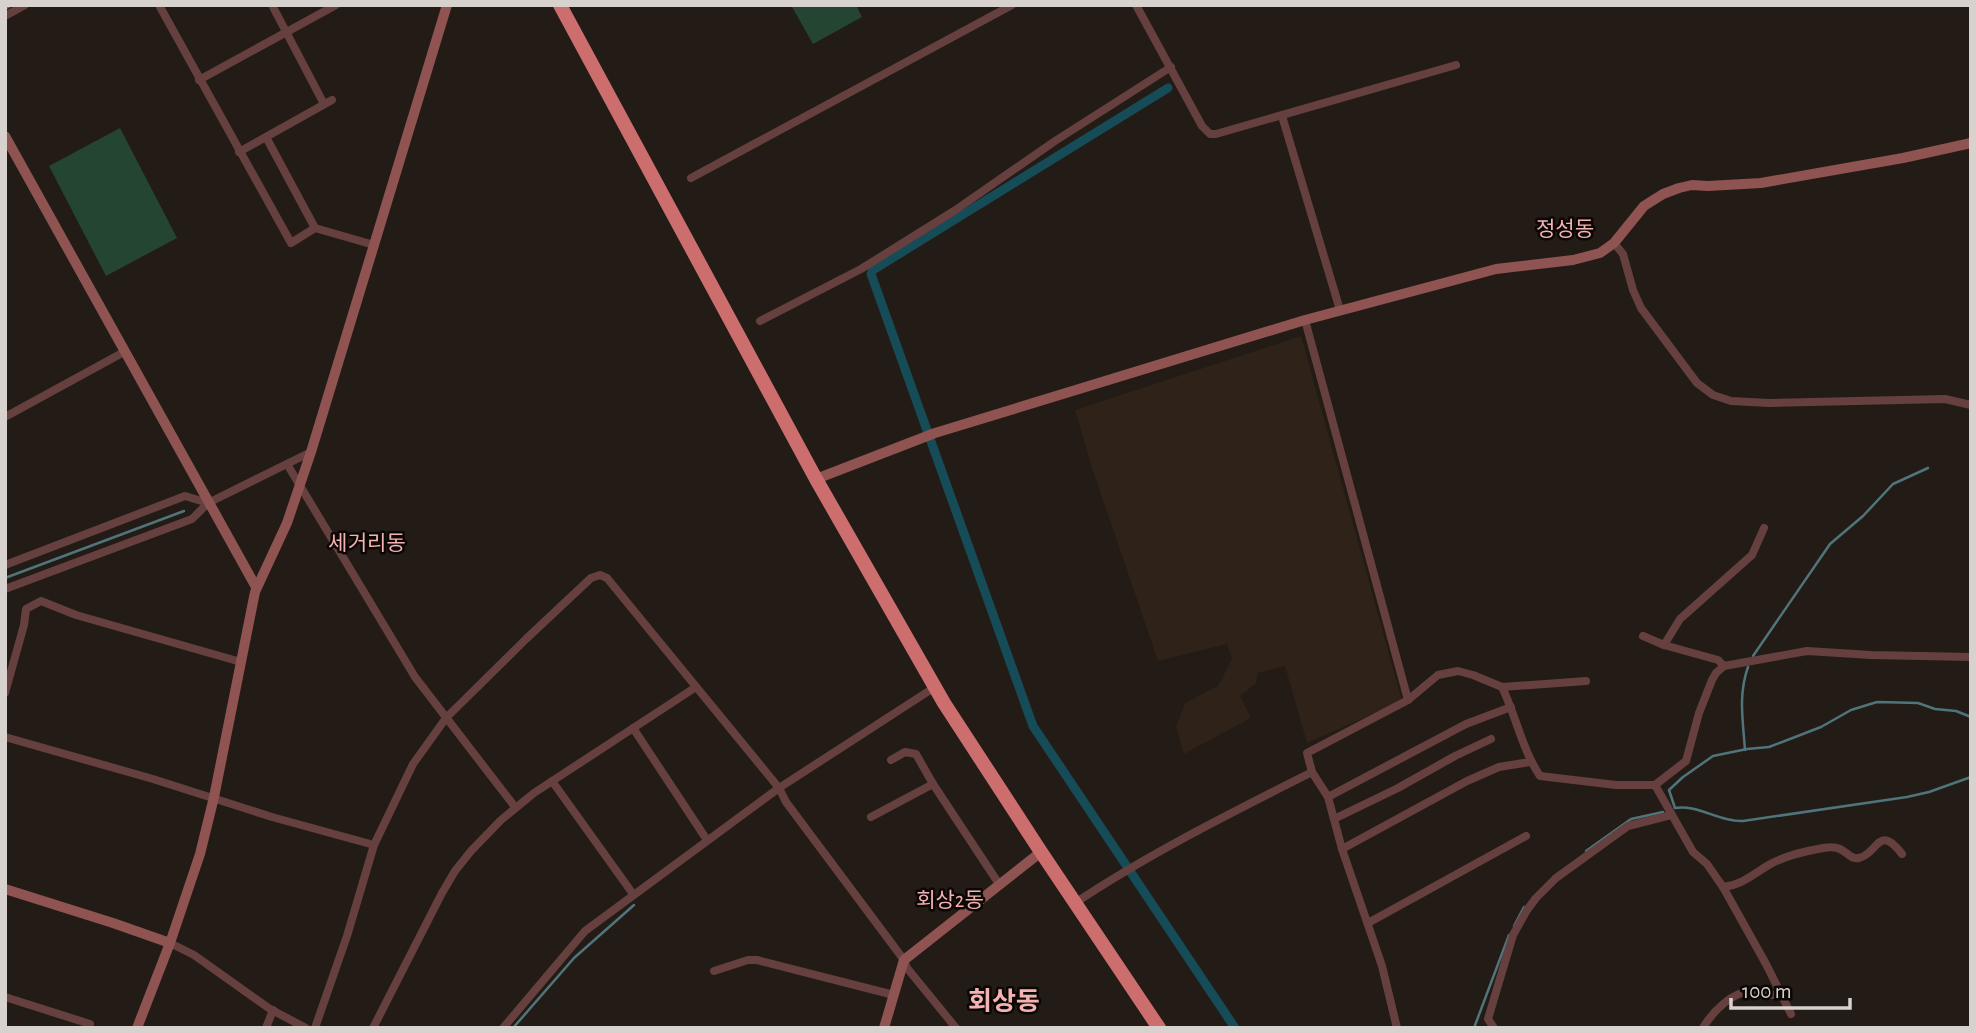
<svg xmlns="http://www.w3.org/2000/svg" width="1976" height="1033" font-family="'Alegreya Sans','Noto Sans KR',sans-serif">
	<rect width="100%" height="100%" fill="#231b15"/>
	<polygon fill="#2f2218" points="1301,336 1402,701 1307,743 1285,666 1258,673 1256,683 1240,696 1251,718 1184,754 1176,727 1185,703 1218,686 1232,659 1227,644 1158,661 1091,465 1075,410"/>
	<g fill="#244532">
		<polygon points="791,5 856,5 862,17 813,44"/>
		<polygon points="120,128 177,238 106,276 49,166"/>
	</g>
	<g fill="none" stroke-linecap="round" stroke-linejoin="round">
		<g stroke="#50747b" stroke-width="2.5">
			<polyline points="5,9 12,5"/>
			<polyline points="5,578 184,511"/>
			<polyline points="1753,656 1830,544 1863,516 1893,484 1928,468"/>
			<path d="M1971,717L1956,711L1935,709L1918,703L1877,702L1851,710L1821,727L1769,747L1747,749L1713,756L1683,777L1669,790L1675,808C1698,804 1719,822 1743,821L1907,797L1929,792L1971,777"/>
			<path d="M1745,750C1743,721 1738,695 1748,667"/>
			<polyline points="1586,851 1631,819 1663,812"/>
			<polyline points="1514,926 1524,907"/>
			<polyline points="513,1028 574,958 634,905"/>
			<polyline points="1474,1028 1509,935"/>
		</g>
		<polyline stroke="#154c57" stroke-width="9" points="1168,88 873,270 871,274 1033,726 1235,1028"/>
		<g stroke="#66403f" stroke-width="8">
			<polyline points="159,5 291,243 315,228 374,245"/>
			<polyline points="272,5 324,104"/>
			<polyline points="1136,5 1202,126 1210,134 1216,134 1456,65"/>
			<polyline points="5,16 25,5"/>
			<polyline points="199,80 336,5"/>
			<polyline points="1282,116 1340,310"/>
			<polyline points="266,137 315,228"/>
			<polyline points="239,152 332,100"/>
			<polyline points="691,178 1012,5"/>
			<polyline points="1614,243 1623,254 1633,290 1641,308 1697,383 1713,395 1731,401 1769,403 1945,399 1971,405"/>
			<polyline points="1305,320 1408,700"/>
			<polyline points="760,321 861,269 954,211 1055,141 1171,67"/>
			<polyline points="5,417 124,352"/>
			<polyline points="287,464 415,677 515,807"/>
			<polyline points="5,565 185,496 208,503"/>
			<polyline points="5,589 192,519 208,503 311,452"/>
			<polyline points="1643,636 1664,645 1718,660 1724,666"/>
			<polyline points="1664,645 1680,619 1752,555 1764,528"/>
			<path d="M1502,687C1516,716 1522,749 1540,776L1616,785H1655L1686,761L1699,713L1712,680L1716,673L1724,666L1807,651L1871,655L1971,657"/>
			<polyline points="5,693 24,625 26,609 41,601 76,615 241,662"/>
			<polyline points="633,728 707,840"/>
			<polyline points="5,737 153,779 272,817 374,845"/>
			<polyline points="891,760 905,752 916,754 933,784 999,884"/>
			<polyline points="552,781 633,894"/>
			<polyline points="1655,785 1693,852 1707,864 1723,887 1766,964 1791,1014"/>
			<polyline points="1328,797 1466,724 1511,707"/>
			<polyline points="871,817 933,784"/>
			<polyline points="1334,819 1398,788 1455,756 1491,739"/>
			<polyline points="1342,849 1467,781 1499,767 1530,762"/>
			<path d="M1723,887C1741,885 1751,876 1767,866C1782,857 1801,852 1818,849C1826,847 1833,846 1840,849C1847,852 1851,860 1859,858C1878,854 1878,823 1902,854"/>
			<path d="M1075,903C1150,853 1231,813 1312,772"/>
			<polyline points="1368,923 1526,836"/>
			<polyline points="170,943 194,955 270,1009 306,1028"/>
			<polyline points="714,971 748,960 757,960 894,995"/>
			<polyline points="5,997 90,1024"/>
			<polyline points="266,1028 273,1010"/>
			<polyline points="315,1028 347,936 374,845 413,764 446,718 526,639 591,578 600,575 607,578 779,788 786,802 904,960 907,968 956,1028"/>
			<polyline points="373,1028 442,893 455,871 471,851 501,820 534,793 696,687"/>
			<polyline points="503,1028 585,931 779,788 935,687"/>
			<polyline points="1397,1028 1382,966 1342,849 1328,797 1312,772 1307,753 1408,700 1438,675 1458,671 1473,675 1502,687 1586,681"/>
			<polyline points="1494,1028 1488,1019 1513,935 1527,910 1536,898 1556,878 1628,826 1671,815"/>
			<path d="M1703,1028C1712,1012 1733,991 1752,991C1763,992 1770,998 1780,993"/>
		</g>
		<g stroke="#8f5352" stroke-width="10">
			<polyline points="5,136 256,587"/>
			<polyline points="816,479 935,433 1305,320 1496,269 1573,260 1600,253 1614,243 1644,206 1663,194 1679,188 1692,185 1708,186 1761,183 1903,158 1971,143"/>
			<polyline points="5,889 113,923 170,943"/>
			<polyline points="137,1028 170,943 200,854 214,797 255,592 287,523 311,452 447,5"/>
			<polyline points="884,1028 904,960 1041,852"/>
		</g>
		<polyline stroke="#cb6e6d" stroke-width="14" points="560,5 816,479 944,703 1041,852 1159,1028"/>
	</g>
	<g text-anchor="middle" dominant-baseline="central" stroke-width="5" stroke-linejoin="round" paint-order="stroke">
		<g font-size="21" fill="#f6b2b2" stroke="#0a0705">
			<text x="1565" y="229">정성동</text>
			<text x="367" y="543">세거리동</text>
			<text x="950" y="900">회상2동</text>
		</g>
		<g font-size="26" font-weight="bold" fill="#f6b2b2" stroke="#0a0705">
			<text x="1004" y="1002">회상동</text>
		</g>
	</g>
	<rect width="1976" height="1033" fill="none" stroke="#d8d2ce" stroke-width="14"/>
	<path d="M1731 998v10h119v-10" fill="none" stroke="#d8d2ce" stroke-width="3.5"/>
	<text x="1742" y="998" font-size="21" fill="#d8d2ce" stroke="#0a0705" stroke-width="5" paint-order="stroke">100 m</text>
</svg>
